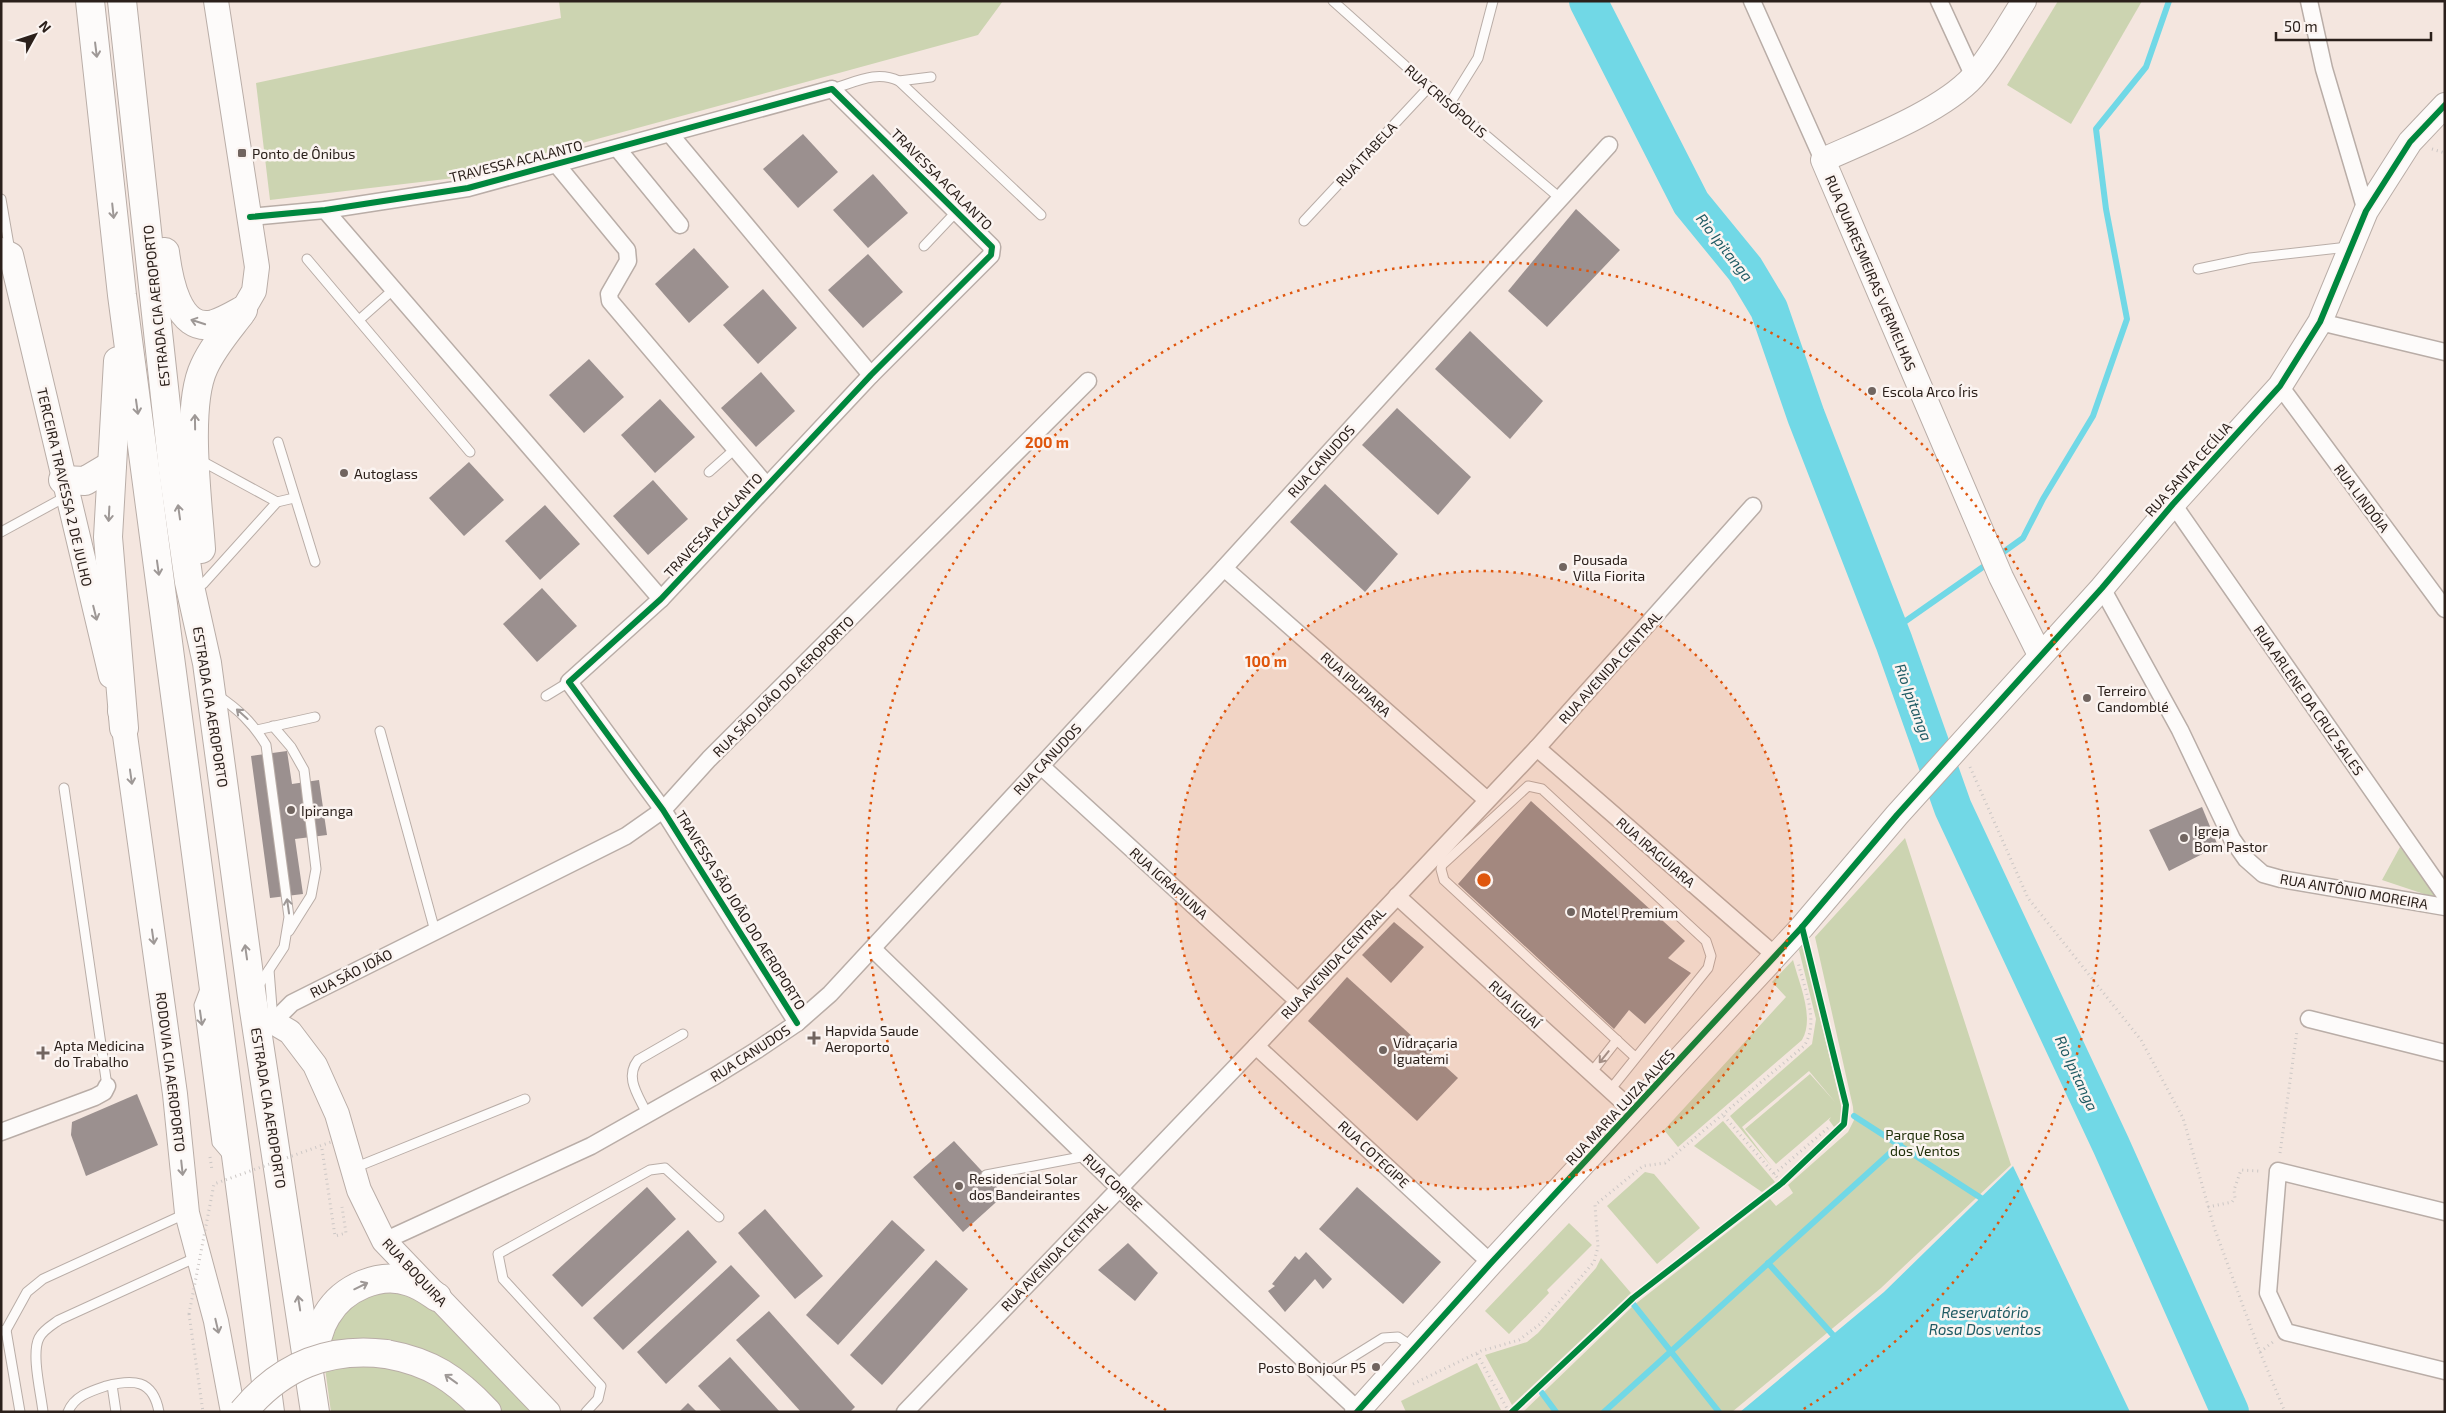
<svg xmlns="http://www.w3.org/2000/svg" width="2446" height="1413" font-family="'Exo 2',sans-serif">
	<rect width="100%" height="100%" fill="#f4e6df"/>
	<g fill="#ccd4b1">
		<polygon points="559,1 1003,1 978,35 454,178 270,200 256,83 561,18"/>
		<polygon points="2058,1 2142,1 2071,124 2007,85"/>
		<polygon points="1905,838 2011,1165 1881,1288 1732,1412 1523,1412 1634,1305 1770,1199 1776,1206 1793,1193 1788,1185 1848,1132 1854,1120 1853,1107 1815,937"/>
		<polygon points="2400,847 2439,899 2382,880"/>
		<polygon points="1803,945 1843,1114 1840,1122 1834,1127 1829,1120 1831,1117 1776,1164 1745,1129 1810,1074 1835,1102 1809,1071 1742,1127 1772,1167 1730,1116 1812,1044 1816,1019 1799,950"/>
		<path d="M1793,960C1799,983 1815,1018 1802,1040L1678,1147L1664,1130L1786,997L1772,982Z"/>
		<polygon points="1723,1121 1775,1182 1762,1192 1694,1146"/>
		<polygon points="1645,1172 1654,1174 1700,1228 1657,1264 1607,1206"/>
		<polygon points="1569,1223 1592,1245 1547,1290 1549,1293 1509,1334 1485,1311"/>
		<polygon points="1601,1258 1631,1293 1512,1405 1485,1355 1527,1342 1538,1333 1596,1268"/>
		<polygon points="397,1289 429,1303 533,1412 501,1412 476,1384 400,1343 378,1339 322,1342 349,1301"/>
		<polygon points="1477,1363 1501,1410 1406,1412 1401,1401"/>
		<polygon points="353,1364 403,1368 440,1385 470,1412 331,1412 325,1368"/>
	</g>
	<polygon fill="#71d8e6" points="2013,1166 2130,1412 1740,1412 1884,1292"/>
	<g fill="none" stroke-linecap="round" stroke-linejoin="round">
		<g stroke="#71d8e6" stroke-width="6">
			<polyline points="1998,556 2023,538 2043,499 2093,416 2127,319 2106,209 2096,129 2146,67 2169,1"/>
			<polyline points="1890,632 1990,562"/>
			<polyline points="1854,1116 1981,1198"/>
			<polyline points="1768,1263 1833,1335"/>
			<polyline points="1634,1305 1719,1412"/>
			<polyline points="1542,1393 1556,1412"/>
			<polyline points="1604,1412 1900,1144"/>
		</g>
		<polyline stroke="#71d8e6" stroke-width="38" points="1588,1 1691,203 1745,269 1769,309 1806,416 1894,642 1953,808 2111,1145 2230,1412"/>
	</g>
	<g fill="#9b908f">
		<polygon points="803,134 838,172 798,208 763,169"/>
		<polygon points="873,174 908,213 868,248 833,210"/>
		<polygon points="1576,209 1620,250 1547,327 1508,291"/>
		<polygon points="694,248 729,287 689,323 655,284"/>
		<polygon points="868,254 903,292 863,328 828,290"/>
		<polygon points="763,289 797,328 758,364 723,325"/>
		<polygon points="1470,331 1543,401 1510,439 1435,369"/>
		<polygon points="589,359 624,397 584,433 549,395"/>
		<polygon points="761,372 795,411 756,447 721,408"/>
		<polygon points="660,399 695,437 655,473 621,435"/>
		<polygon points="1397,408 1471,477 1438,515 1362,445"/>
		<polygon points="469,462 504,500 464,536 429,498"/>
		<polygon points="653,480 688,519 648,555 613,516"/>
		<polygon points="1325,484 1398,554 1365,592 1290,522"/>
		<polygon points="545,505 580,544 540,580 505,541"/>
		<polygon points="542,588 577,626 537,662 503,624"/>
		<polygon points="287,751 292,784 319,780 327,835 295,839 303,894 270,898 251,756"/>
		<polygon points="1531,801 1685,941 1668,958 1691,973 1645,1024 1629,1010 1614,1029 1458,884"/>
		<polygon points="2202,807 2218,846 2169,871 2149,830"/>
		<polygon points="1394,922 1424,947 1391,983 1362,955"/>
		<polygon points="1347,977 1458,1078 1417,1121 1308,1021"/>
		<polygon points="137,1094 158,1145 86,1176 71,1135 72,1122"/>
		<polygon points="954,1141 1004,1195 963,1232 913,1177"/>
		<polygon points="647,1187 676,1219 582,1307 552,1275"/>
		<polygon points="1357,1187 1441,1262 1403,1304 1319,1229"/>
		<polygon points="765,1209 823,1276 795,1299 738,1233"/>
		<polygon points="892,1220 925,1250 838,1345 806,1315"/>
		<polygon points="688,1230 717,1262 623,1350 593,1318"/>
		<polygon points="1128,1243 1158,1273 1135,1301 1098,1270"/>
		<polygon points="1306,1252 1332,1279 1323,1289 1315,1279 1285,1312 1268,1291 1275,1286 1272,1284 1295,1256 1299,1260"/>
		<polygon points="936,1260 968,1289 882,1385 850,1355"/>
		<polygon points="731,1265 760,1296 666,1384 637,1352"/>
		<polygon points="769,1311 855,1407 850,1412 801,1412 736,1340"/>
		<polygon points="730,1357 780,1412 722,1412 698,1386"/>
		<polygon points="688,1403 697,1412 679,1412"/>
	</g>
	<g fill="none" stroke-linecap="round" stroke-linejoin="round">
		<defs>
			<g id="lane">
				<polyline points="1333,1 1429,87 1561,199"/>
				<polyline points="899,81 931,77"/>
				<path d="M832,89C856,82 876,70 899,81L1041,215"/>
				<polyline points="1450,103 1478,58 1493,1"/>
				<polyline points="1,199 10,251"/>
				<polyline points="1304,221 1429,87"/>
				<polyline points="924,246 957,211"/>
				<polyline points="307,259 470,452"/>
				<polyline points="2198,269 2250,258 2348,247"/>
				<polyline points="359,320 394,289"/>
				<polyline points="278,442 315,562"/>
				<polyline points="198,459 277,502"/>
				<polyline points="709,472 735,449"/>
				<polyline points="1,532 67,496"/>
				<polyline points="203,584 277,502 294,498"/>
				<path d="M217,695C238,709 253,723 266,745L289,917L284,947L257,988"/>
				<polyline points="546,696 569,682"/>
				<polyline points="273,726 291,747 304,770 316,869 311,896 289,931"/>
				<polyline points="257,730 315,717"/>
				<polyline points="380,731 435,931"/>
				<polyline points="64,788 107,1086"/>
				<polyline points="269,970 273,1020"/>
				<polyline points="205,989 199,1005 217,1143 229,1157"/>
				<polyline points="1591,1073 1617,1040"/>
				<polyline points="1610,1090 1708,968 1711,956 1706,941 1542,789 1528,786 1442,865 1441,869 1444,880 1635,1057"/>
				<path d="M647,1114C639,1096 624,1078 638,1060L683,1034"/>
				<polyline points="354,1168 525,1099"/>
				<polyline points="986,1175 1086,1156"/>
				<polyline points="6,1330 20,1412"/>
				<polyline points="1,1331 6,1330 27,1292 43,1279 187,1213"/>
				<polyline points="1322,1376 1383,1338 1398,1337 1414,1348"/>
				<polyline points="112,1385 116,1412"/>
				<path d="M43,1412C41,1393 31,1354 39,1338C43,1330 52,1325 59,1320L197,1257"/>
				<path d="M68,1412C74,1396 91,1391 106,1386C133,1379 153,1379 159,1412"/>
				<polyline points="586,1412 598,1399 601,1386 503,1279 498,1254 650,1170 665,1168 719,1217"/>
			</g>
			<g id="street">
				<polyline points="1752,1 1823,160"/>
				<polyline points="1939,1 1974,77"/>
				<polyline points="2309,1 2324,69 2366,211"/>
				<polyline points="670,134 871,375"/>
				<polyline points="617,148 680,225"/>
				<polyline points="557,165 627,250 628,261 609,294 610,301 767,486"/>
				<polyline points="325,210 661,599"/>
				<polyline points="250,217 325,210 468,188 832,89 992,247 991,255 871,375 661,599 569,682 663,810 797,1023"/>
				<polyline points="2320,322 2445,352"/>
				<polyline points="2280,386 2445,609"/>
				<polyline points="2173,504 2445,895"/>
				<polyline points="1224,568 1487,800"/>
				<polyline points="2102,588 2180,730 2232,839 2246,859 2263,874 2281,879 2445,907"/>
				<polyline points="1537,748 1776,956"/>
				<polyline points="1041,766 1297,1000"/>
				<polyline points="1397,896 1633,1111"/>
				<polyline points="873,949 1119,1188 1358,1410"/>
				<polyline points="2309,1019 2445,1053"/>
				<polyline points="273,1022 292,1003 626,836 663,810 709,759 1088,381"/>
				<polyline points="1256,1046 1491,1263"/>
				<polyline points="1,1132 95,1097 104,1092 107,1086"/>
				<polyline points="2445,1212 2278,1171 2268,1293 2286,1332 2445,1371"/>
				<polyline points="384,1241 591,1146 715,1076 757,1050 797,1023 830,994 1224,568 1609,145"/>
				<polyline points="905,1412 1256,1046 1537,748 1753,506"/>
			</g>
			<g id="secondary">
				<polyline points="216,1 257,267 254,291 243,310"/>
				<path d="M2024,1C2009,24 1991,57 1973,77C1941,112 1867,140 1823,160L2001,577L2040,655"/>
				<polyline points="1,250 11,255 111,676"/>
				<polyline points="120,711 124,728 175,1094 187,1213 216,1321 233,1412"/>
				<polyline points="255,1018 273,1022 290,1032 315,1065 337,1114 359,1190 384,1241 548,1412"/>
				<polyline points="1357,1412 1491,1263 1802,927 1897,815 2102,588 2173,504 2280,386 2320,322 2366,211 2410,142 2445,105"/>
			</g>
			<g id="highway">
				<polyline points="90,1 122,295 270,1412"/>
				<polyline points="122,1 173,470 189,582 207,663 252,997 315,1412"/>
				<path d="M165,252C168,276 177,334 214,324C224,321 234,315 243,310"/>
				<polyline points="118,361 108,537 124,728"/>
				<polyline points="63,480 85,481 112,465"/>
				<path d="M201,549C198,503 185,407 204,367C213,347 228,330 241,313"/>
				<path d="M386,1354C431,1362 456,1379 487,1412"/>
				<path d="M314,1362C315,1346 318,1329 327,1315C343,1288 380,1271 410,1282C420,1285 428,1291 437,1297"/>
			</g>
		</defs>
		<use href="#lane" stroke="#b9ada7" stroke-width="11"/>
		<use href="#street" stroke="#b9ada7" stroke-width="19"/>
		<use href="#secondary" stroke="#b9ada7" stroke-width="26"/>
		<use href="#highway" stroke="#b9ada7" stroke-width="30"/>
		<g stroke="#ccc7c5" stroke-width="3" stroke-dasharray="1 4" stroke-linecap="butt">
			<polyline points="2432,149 2445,153"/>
			<polyline points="1970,767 2028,898 2141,1040 2183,1118 2215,1230 2260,1352 2285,1412"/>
			<polyline points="1724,1116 1782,1183"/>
			<polyline points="322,1149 335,1236 346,1233 342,1207"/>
			<polyline points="2280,1153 2297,1031"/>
			<polyline points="210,1157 212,1170"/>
			<polyline points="1774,1174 1829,1127"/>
			<polyline points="2208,1207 2232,1202 2235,1198 2234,1190 2241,1170 2259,1171"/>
			<polyline points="189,1314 203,1412"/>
			<polyline points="2260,1352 2273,1342"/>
			<polyline points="1477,1354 1509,1412"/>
			<path d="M1413,1384L1481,1351L1519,1340L1540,1324L1594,1262L1598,1247L1595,1205L1643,1166L1665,1163L1804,1046C1820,1022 1804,988 1798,962"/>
		</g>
		<use href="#lane" stroke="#fdfbfa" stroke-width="9"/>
		<use href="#street" stroke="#fdfbfa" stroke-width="16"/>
		<use href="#secondary" stroke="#fdfbfa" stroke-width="24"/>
		<use href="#highway" stroke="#fdfbfa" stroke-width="28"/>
		<defs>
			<path id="highway-bridge" d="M243,1412C281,1366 328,1347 386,1354"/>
		</defs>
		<use href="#highway-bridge" stroke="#b9ada7" stroke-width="30" stroke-linecap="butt"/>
		<polyline stroke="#ccc7c5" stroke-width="3" stroke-dasharray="1 4" stroke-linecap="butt" points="189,1314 214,1184 331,1142"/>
		<use href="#highway-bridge" stroke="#fdfbfa" stroke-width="28"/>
		<defs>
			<g id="cycleway">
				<polyline points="250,217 325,210 468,188 832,89 992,247 991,255 871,375 661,599 569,682 663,810 797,1023"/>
				<polyline points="1357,1412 1491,1263 1802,927 1897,815 2102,588 2173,504 2280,386 2320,322 2366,211 2410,142 2445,105"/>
				<polyline points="1512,1412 1633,1298 1782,1183 1844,1124 1846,1105 1802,927"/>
			</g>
		</defs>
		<use href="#cycleway" stroke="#fbf4f1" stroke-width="9"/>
		<use href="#cycleway" stroke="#00873e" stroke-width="6"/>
	</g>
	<defs><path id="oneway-shaft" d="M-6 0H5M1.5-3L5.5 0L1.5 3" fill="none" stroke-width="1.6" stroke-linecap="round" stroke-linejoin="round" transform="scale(1.25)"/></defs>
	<g stroke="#9e9896">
		<use href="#oneway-shaft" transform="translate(96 50) rotate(83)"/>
		<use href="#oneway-shaft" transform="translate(113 211) rotate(84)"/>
		<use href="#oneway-shaft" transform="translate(198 322) rotate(-162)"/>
		<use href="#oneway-shaft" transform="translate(137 407) rotate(82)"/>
		<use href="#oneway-shaft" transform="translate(195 422) rotate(-91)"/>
		<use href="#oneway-shaft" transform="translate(179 512) rotate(-98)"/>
		<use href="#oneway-shaft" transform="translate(109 514) rotate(93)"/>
		<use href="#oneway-shaft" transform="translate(158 568) rotate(82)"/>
		<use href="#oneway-shaft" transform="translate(95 613) rotate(76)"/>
		<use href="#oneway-shaft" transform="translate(242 714) rotate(-138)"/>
		<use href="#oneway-shaft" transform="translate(131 777) rotate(82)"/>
		<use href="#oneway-shaft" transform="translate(288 906) rotate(-98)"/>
		<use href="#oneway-shaft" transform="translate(153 937) rotate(82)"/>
		<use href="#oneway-shaft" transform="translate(246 952) rotate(-98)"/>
		<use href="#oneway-shaft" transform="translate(201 1018) rotate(82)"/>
		<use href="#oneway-shaft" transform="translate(1604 1057) rotate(129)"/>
		<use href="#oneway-shaft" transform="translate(182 1168) rotate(84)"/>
		<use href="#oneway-shaft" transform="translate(361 1286) rotate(-26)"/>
		<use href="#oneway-shaft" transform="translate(299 1303) rotate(-99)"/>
		<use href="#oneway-shaft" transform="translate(217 1326) rotate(77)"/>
		<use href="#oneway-shaft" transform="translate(451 1379) rotate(-144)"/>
	</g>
	<circle cx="1484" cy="880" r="309" fill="#df560d" fill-opacity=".12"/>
	<g fill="none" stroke="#df560d" stroke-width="2.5" stroke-dasharray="2.5 5">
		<circle cx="1484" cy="880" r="309"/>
		<path d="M1166 1410A618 618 0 1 1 1802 1410"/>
	</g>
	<g fill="#716560" stroke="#fbf4f1" stroke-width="2">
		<rect x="237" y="148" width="10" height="10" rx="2.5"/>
		<circle cx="1872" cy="391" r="5"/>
		<circle cx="344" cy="473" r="5"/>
		<circle cx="1563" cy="567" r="5"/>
		<circle cx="2087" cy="698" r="5"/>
		<circle cx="291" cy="810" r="5"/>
		<circle cx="2184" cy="838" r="5"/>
		<circle cx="1571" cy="912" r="5"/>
		<path d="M811.5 1030.5h5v5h5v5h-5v5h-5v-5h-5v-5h5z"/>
		<circle cx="1383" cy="1050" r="5"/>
		<path d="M40.5 1045.5h5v5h5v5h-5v5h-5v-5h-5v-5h5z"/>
		<circle cx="959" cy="1186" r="5"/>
		<circle cx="1376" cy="1367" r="5"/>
	</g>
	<g text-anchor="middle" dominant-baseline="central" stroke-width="5" stroke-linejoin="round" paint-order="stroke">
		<g font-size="14" fill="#2b201b" stroke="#fbf4f1">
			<text transform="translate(1446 101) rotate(41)">RUA CRISÓPOLIS</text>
			<text transform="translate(1366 154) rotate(-47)">RUA ITABELA</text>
			<text transform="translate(516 161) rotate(-14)">TRAVESSA ACALANTO</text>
			<text transform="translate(942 179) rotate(45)">TRAVESSA ACALANTO</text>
			<text transform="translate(1871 273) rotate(67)">RUA QUARESMEIRAS VERMELHAS</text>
			<text transform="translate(156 306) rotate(-96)">ESTRADA CIA AEROPORTO</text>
			<text transform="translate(1321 461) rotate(-48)">RUA CANUDOS</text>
			<text transform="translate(2188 469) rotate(-48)">RUA SANTA CECÍLIA</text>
			<text transform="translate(65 487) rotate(77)">TERCEIRA TRAVESSA 2 DE JULHO</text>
			<text transform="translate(2362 498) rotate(53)">RUA LINDÓIA</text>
			<text transform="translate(713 525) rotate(-47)">TRAVESSA ACALANTO</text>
			<text transform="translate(1610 667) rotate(-48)">RUA AVENIDA CENTRAL</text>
			<text transform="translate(1356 684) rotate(42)">RUA IPUPIARA</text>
			<text transform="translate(783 686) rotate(-45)">RUA SÃO JOÃO DO AEROPORTO</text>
			<text transform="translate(2309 700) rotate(55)">RUA ARLENE DA CRUZ SALES</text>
			<text transform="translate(211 707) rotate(81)">ESTRADA CIA AEROPORTO</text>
			<text transform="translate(1047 759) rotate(-47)">RUA CANUDOS</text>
			<text transform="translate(1656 852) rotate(41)">RUA IRAGUIARA</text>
			<text transform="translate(1169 883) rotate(42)">RUA IGRAPIUNA</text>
			<text transform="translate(2354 891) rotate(10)">RUA ANTÔNIO MOREIRA</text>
			<text transform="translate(741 910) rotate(58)">TRAVESSA SÃO JOÃO DO AEROPORTO</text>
			<text transform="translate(1333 963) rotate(-47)">RUA AVENIDA CENTRAL</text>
			<text transform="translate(351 973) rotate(-27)">RUA SÃO JOÃO</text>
			<text transform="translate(1515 1004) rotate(42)">RUA IGUAÍ</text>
			<text transform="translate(750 1053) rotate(-33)">RUA CANUDOS</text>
			<text transform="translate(171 1072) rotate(83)">RODOVIA CIA AEROPORTO</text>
			<text transform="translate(1620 1107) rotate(-47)">RUA MARIA LUIZA ALVES</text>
			<text transform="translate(269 1108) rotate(81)">ESTRADA CIA AEROPORTO</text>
			<text transform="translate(1374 1154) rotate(43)">RUA COTEGIPE</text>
			<text transform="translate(1113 1182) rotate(44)">RUA CORIBE</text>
			<text transform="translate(1054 1256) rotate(-46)">RUA AVENIDA CENTRAL</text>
			<text transform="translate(415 1272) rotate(47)">RUA BOQUIRA</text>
		</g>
		<g font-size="14" fill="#2b201b" stroke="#fbf4f1" text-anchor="start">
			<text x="252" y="153">Ponto de Ônibus</text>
			<text x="1882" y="391">Escola Arco Íris</text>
			<text x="354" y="473">Autoglass</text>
			<text x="1573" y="559">Pousada<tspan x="1573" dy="16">Villa Fiorita</tspan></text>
			<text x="2097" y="690">Terreiro<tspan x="2097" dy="16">Candomblé</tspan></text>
			<text x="301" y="810">Ipiranga</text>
			<text x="2194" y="830">Igreja<tspan x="2194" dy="16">Bom Pastor</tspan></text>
			<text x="1581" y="912">Motel Premium</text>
			<text x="825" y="1030">Hapvida Saude<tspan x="825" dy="16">Aeroporto</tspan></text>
			<text x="1393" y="1042">Vidraçaria<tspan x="1393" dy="16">Iguatemi</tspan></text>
			<text x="54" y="1045">Apta Medicina<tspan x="54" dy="16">do Trabalho</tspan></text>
			<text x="969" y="1178">Residencial Solar<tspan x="969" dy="16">dos Bandeirantes</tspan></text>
			<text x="1366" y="1367" text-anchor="end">Posto Bonjour P5</text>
		</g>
		<g font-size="14" fill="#21300a" stroke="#fbf4f1">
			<text x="1925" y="1134">Parque Rosa<tspan x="1925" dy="16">dos Ventos</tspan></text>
		</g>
		<g font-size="15" font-style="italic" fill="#1e5a63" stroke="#fbf4f1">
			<text transform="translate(1725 247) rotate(52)">Rio Ipitanga</text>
			<text transform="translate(1914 702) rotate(70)">Rio Ipitanga</text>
			<text transform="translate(2077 1073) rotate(65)">Rio Ipitanga</text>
			<text x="1985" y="1312">Reservatório<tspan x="1985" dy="17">Rosa Dos ventos</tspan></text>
		</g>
	</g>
	<circle cx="1484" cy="880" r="8" fill="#df560d" stroke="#fbf4f1" stroke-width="2.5"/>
	<g font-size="15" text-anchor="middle" font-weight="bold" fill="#df560d" stroke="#fbf4f1" stroke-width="5" stroke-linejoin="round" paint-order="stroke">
		<text x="1047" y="448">200 m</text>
		<text x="1266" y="667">100 m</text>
	</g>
	<rect width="2446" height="1413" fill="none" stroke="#2b201b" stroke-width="5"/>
	<g transform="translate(35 35) rotate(50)" stroke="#fbf4f1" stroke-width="4" paint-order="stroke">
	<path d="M0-4L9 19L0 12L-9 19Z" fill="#2b201b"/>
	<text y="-8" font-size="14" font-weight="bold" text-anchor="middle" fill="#2b201b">N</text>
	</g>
	<path d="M2276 32v8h155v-8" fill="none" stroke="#2b201b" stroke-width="2.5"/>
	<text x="2284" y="32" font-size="15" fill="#2b201b" stroke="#fbf4f1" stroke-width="4" paint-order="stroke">50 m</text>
</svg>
